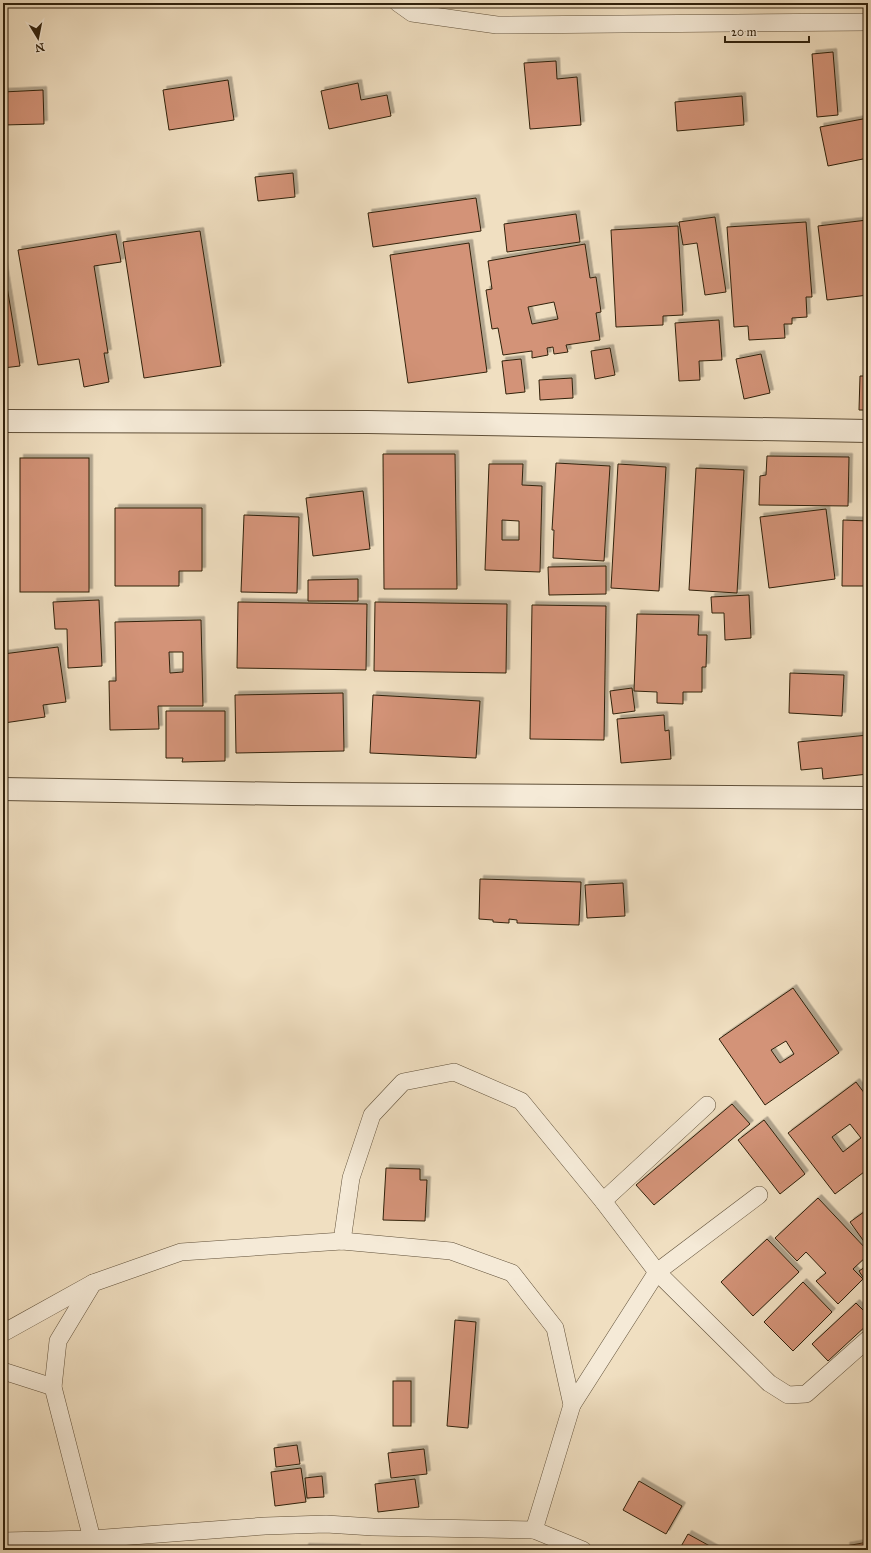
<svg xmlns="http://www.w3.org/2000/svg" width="871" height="1553" font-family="'IM FELL Great Primer',serif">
	<defs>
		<filter id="shadow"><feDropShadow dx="3.5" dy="-3.5" stdDeviation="0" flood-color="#0004"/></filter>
	</defs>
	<rect width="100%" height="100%" fill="#f0dfc1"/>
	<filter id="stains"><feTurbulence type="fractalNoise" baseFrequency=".005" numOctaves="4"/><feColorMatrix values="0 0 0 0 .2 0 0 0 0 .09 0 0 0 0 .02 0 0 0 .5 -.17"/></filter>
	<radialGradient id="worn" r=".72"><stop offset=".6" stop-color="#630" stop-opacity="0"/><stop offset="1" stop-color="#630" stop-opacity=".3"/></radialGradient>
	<g fill="#d39378" stroke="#30210c" fill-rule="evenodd" filter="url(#shadow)">
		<polygon points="833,52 838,115 817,117 812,54"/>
		<polygon points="556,61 557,79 577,77 581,125 530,129 524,63"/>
		<polygon points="228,80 234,120 169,130 163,90"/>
		<polygon points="358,83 361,100 387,95 391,116 329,129 321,91"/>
		<polygon points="43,90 44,124 3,125 3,92"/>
		<polygon points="742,96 744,125 677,131 675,102"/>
		<polygon points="868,118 868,158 828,166 820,127"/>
		<polygon points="293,173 295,197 258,201 255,177"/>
		<polygon points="476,198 481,231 373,247 368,213"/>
		<polygon points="576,214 580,242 507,252 504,224"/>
		<polygon points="715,217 726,292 705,295 697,243 683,245 679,222"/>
		<polygon points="867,220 868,295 827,300 818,226"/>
		<polygon points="806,222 812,297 806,297 807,317 792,318 792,324 784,324 785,338 749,340 748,326 734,327 727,227"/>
		<polygon points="678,226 683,315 663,316 663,325 616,327 611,230"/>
		<polygon points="200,231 221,366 144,378 123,242"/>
		<polygon points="116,234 121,262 94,266 108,353 104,353 109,382 84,387 79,359 38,365 18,250"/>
		<polygon points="469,243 487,372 408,383 390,255"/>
		<path d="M585,244L590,278L596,277L601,312L596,313L600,340L566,345L568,352L554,354L553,347L547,348L548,355L532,358V351L503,355L498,328L492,329L486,290L492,289L488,261ZM554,302L558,319L532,324L528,307Z"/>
		<polygon points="3,262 20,366 3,368"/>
		<polygon points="719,320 722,360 699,361 700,380 679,381 675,323"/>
		<polygon points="610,348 615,375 595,379 591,351"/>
		<polygon points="761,354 770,393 744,399 736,359"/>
		<polygon points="521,359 525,392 506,394 502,361"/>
		<polygon points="860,376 868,376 868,410 859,410"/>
		<polygon points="572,378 573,398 540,400 539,380"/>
		<polygon points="383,454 455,454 457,589 384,589"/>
		<polygon points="767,456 849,457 848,506 759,505 760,476 766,475"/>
		<rect x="20" y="458" width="69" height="134"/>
		<polygon points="556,463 610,466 604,561 553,558 554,530 552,530"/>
		<path d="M489,464H523L522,485L542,486L540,572L485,570ZM502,520L519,521V540H502Z"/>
		<polygon points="618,464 666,467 659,591 611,588"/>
		<polygon points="696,468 744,470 737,593 689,590"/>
		<polygon points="363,491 370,549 313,556 306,498"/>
		<polygon points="115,508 202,508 202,571 179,571 179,586 115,586"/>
		<polygon points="826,509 835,579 769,588 760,517"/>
		<polygon points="244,515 299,517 297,593 241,592"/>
		<polygon points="843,520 868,521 868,586 842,586"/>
		<polygon points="606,566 606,594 549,595 548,567"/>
		<polygon points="358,579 358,601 308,601 308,580"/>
		<polygon points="749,595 751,638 725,640 724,613 712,613 711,597"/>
		<polygon points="99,600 102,666 68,668 67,629 55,629 53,602"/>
		<polygon points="238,602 367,604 366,670 237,668"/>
		<polygon points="375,602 507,604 506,673 374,671"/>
		<polygon points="532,605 606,606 604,740 530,739"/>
		<polygon points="637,614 699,615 698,635 707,635 706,667 702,667 702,692 683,692 683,704 657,703 657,692 634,691"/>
		<path d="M201,620L203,706H158L159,729L110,730L109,681H116L115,622ZM169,652H183V672L170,673Z"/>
		<polygon points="58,647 66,702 43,705 45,717 4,723 3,654"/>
		<polygon points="790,673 844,675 842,716 789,713"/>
		<polygon points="632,688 635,711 613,714 610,691"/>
		<polygon points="343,693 344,751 236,753 235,695"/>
		<polygon points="373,695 480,701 476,758 370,753"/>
		<polygon points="166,711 225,711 225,761 182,762 183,758 166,758"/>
		<polygon points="664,715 665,731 669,730 671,759 621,763 617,719"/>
		<polygon points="868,735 868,774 823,779 822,768 801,770 798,742"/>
		<polygon points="480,879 581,882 579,925 517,923 517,920 509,919 509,923 493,922 493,920 479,919"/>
		<polygon points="623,883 625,916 587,918 585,885"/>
		<path d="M793,988L839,1053L765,1105L719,1039ZM786,1041L794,1054L780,1063L771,1050Z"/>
		<path d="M856,1082L868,1098V1169L835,1194L788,1133ZM850,1124L861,1138L843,1152L832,1137Z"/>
		<polygon points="732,1104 750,1124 654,1205 636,1185"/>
		<polygon points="764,1120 805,1174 780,1194 738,1140"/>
		<polygon points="386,1168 420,1169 420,1180 427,1180 425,1221 383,1220"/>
		<polygon points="818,1198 868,1251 868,1255 853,1269 863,1279 838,1304 816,1281 826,1273 806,1252 797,1261 775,1238"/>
		<polygon points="868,1209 868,1247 850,1222"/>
		<polygon points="767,1239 799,1272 753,1316 721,1282"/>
		<polygon points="868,1265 868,1285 859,1271"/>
		<polygon points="803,1282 832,1312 793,1351 764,1322"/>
		<polygon points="856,1303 868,1315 868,1324 828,1361 812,1344"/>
		<polygon points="455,1320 476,1322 468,1428 447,1426"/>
		<rect x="393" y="1381" width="18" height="45"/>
		<polygon points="297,1445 300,1464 276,1467 274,1448"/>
		<polygon points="424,1449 427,1474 391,1478 388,1453"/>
		<polygon points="301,1468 306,1502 275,1506 271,1472"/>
		<polygon points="322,1476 324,1497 307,1498 305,1478"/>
		<polygon points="415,1479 419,1507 378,1512 375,1484"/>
		<polygon points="639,1481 682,1506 666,1534 623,1510"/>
		<polygon points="688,1534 717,1550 679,1550"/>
		<polygon points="868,1542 868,1550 847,1550 846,1546"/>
		<polygon points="305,1547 357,1548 357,1550 305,1550"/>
	</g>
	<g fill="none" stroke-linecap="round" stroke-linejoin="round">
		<defs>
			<g id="service">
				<polyline points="398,3 412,13 497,25 868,22"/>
				<polyline points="603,1201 707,1105"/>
				<polyline points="342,1241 351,1178 372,1115 403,1082 454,1072 521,1101 603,1201 657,1272 769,1383 788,1395 806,1394 868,1339"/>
				<polyline points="3,1333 93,1283"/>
				<polyline points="3,1371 53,1387"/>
				<polyline points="572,1405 657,1272 759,1195"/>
				<polyline points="92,1539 53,1387 58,1341 93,1283 181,1252 342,1241 451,1251 512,1273 555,1328 572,1405 534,1530"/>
				<polyline points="3,1541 92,1539 265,1526 326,1524 373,1527 534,1530 583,1550"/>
			</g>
			<g id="minor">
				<polyline points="3,421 368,422 868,431"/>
				<polyline points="3,789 292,794 868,798"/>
			</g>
		</defs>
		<use href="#service" stroke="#605039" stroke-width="18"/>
		<use href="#minor" stroke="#605039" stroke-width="24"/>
		<use href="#service" stroke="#f5ead7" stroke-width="17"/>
		<use href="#minor" stroke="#f5ead7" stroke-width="22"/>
	</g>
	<rect width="871" height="1553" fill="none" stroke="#f0dfc1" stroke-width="16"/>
	<rect x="4" y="4" width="863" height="1545" fill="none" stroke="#30210c" stroke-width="2"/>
	<rect x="8" y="8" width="855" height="1537" fill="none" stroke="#30210c"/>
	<g transform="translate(38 38) rotate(170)" stroke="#f5ead7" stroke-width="3" paint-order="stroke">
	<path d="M0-3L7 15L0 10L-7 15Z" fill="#30210c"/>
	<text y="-6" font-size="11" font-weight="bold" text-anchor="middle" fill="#30210c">N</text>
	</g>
	<path d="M725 36v6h84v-6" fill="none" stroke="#30210c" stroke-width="2"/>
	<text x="731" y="36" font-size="12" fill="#30210c" stroke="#f5ead7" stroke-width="3" paint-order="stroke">20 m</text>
	<rect width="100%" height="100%" filter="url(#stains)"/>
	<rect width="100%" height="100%" fill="url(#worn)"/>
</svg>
